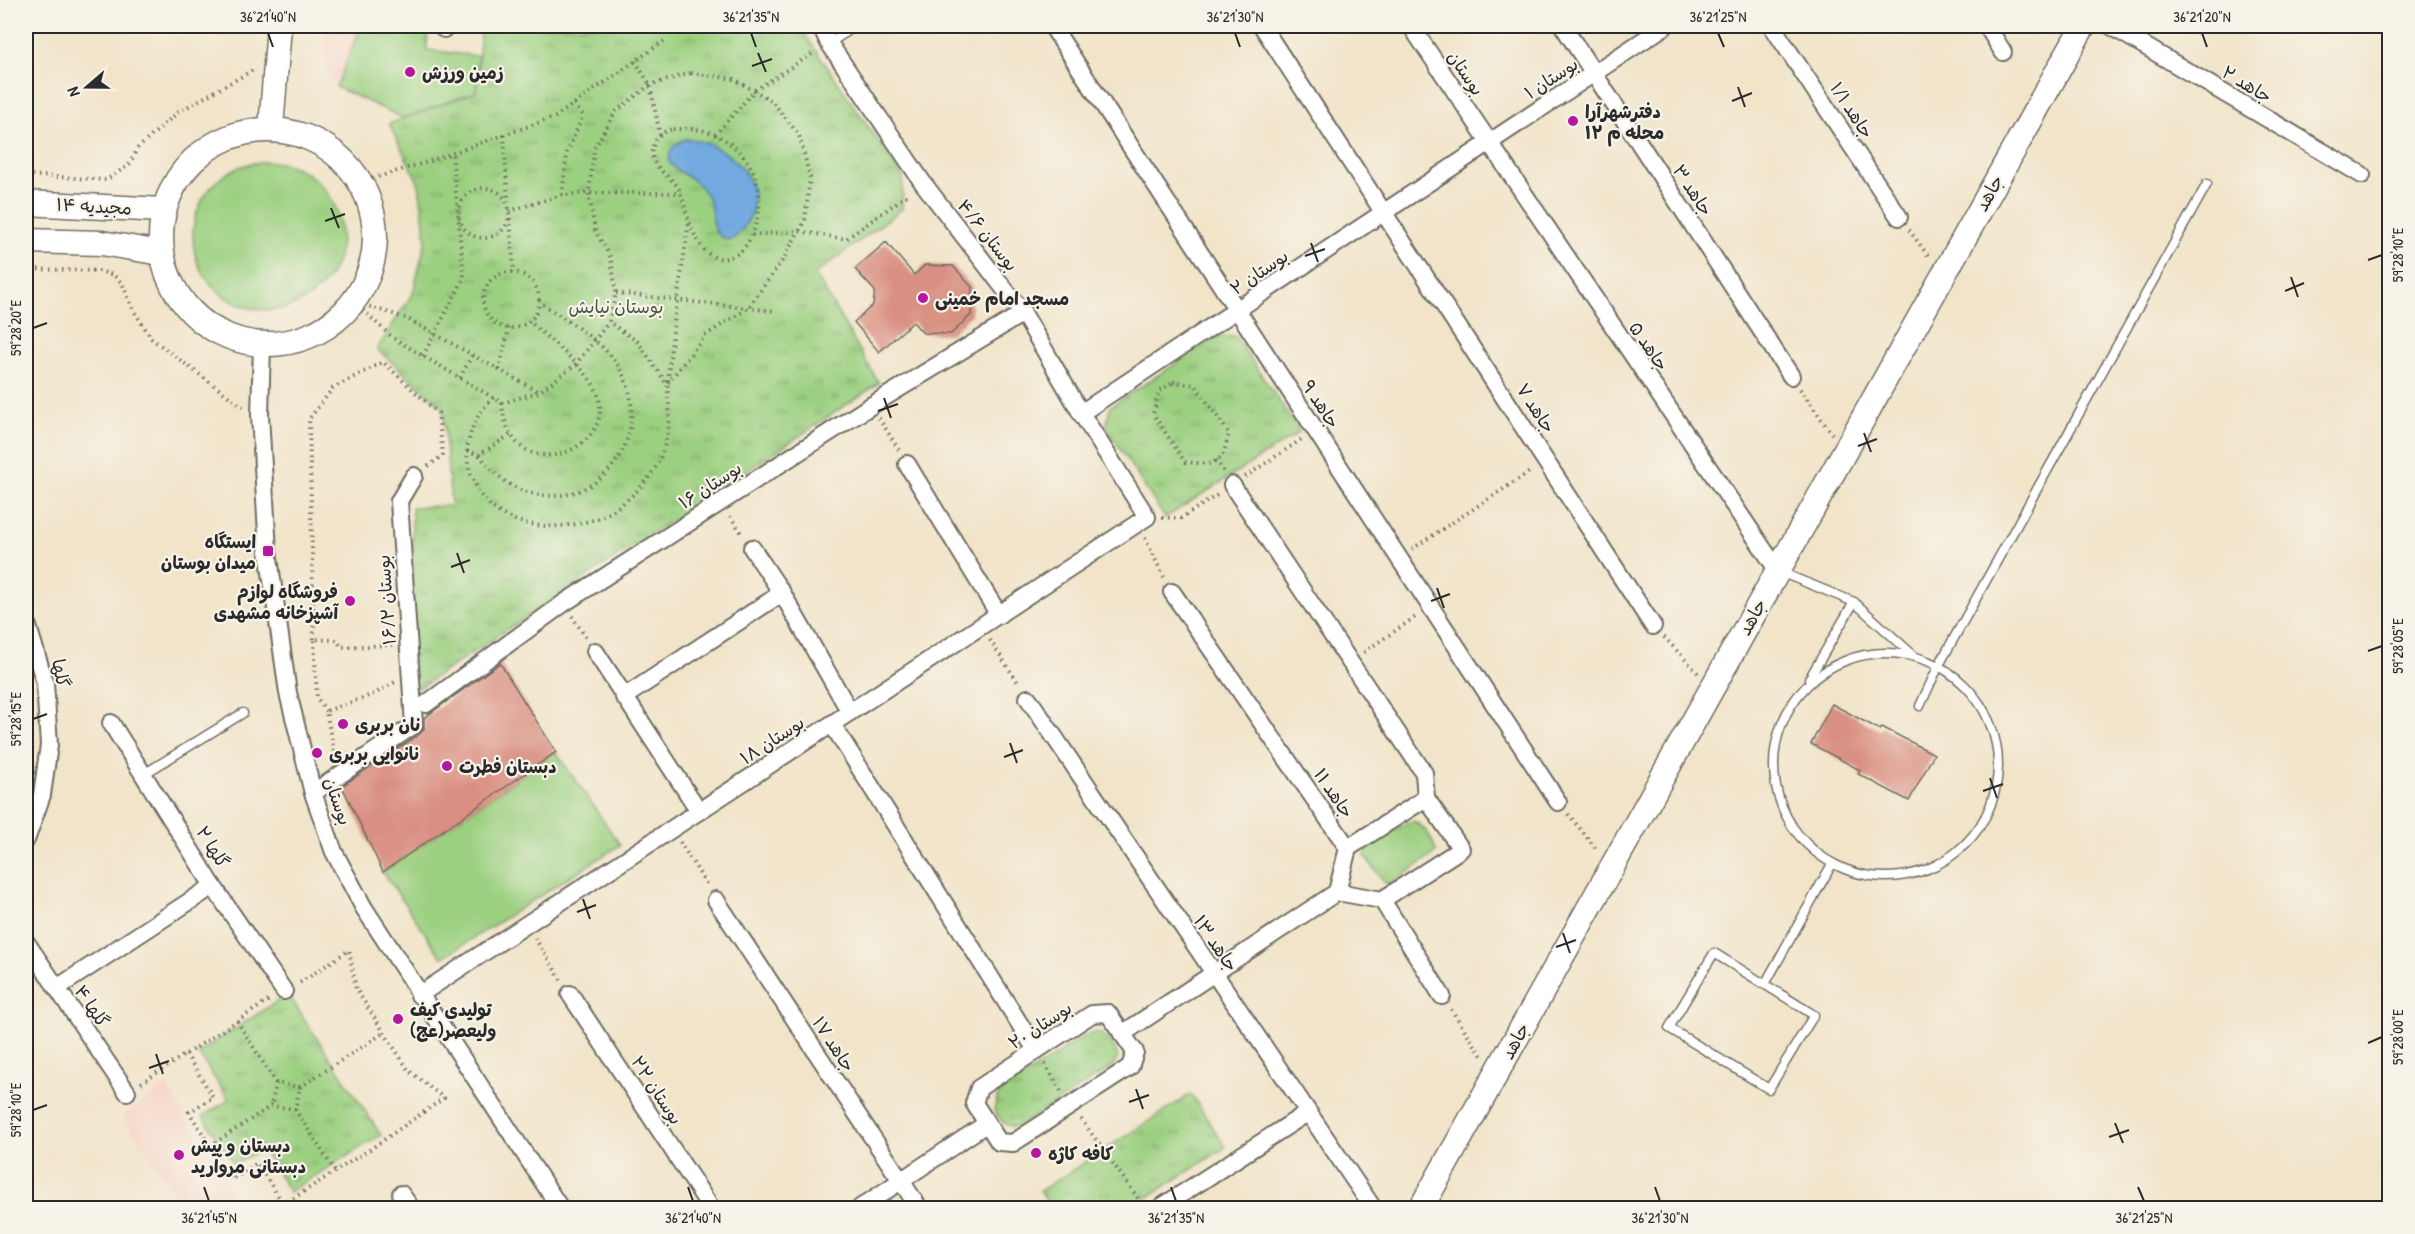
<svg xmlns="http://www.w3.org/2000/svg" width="2415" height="1234" font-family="'Patrick Hand','Playpen Sans Arabic',sans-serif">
	<defs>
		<pattern id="park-tufts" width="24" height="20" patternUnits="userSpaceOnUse" patternTransform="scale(1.5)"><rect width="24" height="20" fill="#9cd081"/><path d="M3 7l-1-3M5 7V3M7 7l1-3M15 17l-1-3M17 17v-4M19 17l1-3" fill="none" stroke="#7fa96a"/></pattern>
	</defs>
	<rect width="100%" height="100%" fill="#f7f3e8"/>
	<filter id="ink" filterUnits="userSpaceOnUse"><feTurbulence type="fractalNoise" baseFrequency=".0167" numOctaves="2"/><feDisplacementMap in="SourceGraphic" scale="12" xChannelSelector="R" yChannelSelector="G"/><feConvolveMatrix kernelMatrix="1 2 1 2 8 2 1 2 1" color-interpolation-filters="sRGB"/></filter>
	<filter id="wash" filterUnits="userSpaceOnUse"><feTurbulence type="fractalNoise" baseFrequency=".008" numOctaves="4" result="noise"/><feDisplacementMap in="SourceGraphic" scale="24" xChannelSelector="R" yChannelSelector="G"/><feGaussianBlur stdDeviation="1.35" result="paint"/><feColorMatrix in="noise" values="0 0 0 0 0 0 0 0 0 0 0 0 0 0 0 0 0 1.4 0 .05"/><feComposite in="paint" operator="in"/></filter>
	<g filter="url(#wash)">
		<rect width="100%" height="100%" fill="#f1e4c9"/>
		<g fill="#f5d2c2">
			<polygon points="326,26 361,26 336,87 324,66"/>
			<polygon points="166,1085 233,1194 216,1208 184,1208 122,1116"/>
		</g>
		<g fill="#9cd081" stroke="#647e56" stroke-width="1.5">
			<polygon points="361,26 428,26 427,50 478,56 476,92 403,118 336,87"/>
			<circle cx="267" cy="236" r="74"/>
			<polygon points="556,752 620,845 442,958 383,872"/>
			<path d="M1413,821C1424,825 1435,842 1436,853L1390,884L1385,883L1365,856L1367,849L1406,823Z"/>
		</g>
		<g fill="url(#park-tufts)" stroke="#647e56" stroke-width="1.5">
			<polygon points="481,26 799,26 903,177 902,209 815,274 879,383 413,692 412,507 451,506 443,408 377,349 413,293 426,239 419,184 389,124 476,92"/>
			<polygon points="1235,336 1300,432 1165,518 1106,427 1110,407 1216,337"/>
			<polygon points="288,994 381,1135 289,1192 263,1149 234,1164 203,1116 229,1100 198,1053"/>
			<path d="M1098,1032C1110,1038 1114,1045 1118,1058L1112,1067L1018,1127C1004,1127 1001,1121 994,1110L998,1094L1086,1035Z"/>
			<polygon points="1191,1094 1226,1147 1131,1208 1052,1208 1040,1191"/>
		</g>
		<path fill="#71a9e0" stroke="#4e6a86" stroke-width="1.5" d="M686,139C728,141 774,187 744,227C739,234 736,239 726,240L716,233C709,212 716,200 695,182C686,174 676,172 669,162C669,148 674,144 686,139Z"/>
		<g id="blocks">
			<g fill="#d98f81">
				<polygon points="886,242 914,275 925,265 953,266 972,287 971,315 951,334 923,333 913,322 879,352 854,322 873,305 875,291 855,269"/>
				<polygon points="500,663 556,752 383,872 342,786 420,734 424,729 424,718"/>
				<polygon points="1832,704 1880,730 1882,727 1934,754 1909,801 1858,774 1860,770 1811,744"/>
			</g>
		</g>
	</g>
	<g filter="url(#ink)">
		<use href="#blocks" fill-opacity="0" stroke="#706c62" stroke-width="1.5"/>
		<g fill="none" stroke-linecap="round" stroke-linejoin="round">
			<defs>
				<g id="lane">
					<polyline points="829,43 856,26"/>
					<polyline points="1780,572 1854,602 1912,654"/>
					<circle cx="1886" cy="765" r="112"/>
					<polyline points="1809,679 1854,602"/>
					<polyline points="1920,706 1939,665 2207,184"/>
					<polyline points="144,774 243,713"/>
					<polygon points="1714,953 1814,1015 1769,1089 1669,1028"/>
					<polyline points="1765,984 1832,864"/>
				</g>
				<g id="street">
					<polyline points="1052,26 1558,802"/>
					<polyline points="1262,26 1653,626"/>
					<polyline points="1411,26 1778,571"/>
					<polyline points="1563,26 1791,376"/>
					<polyline points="1772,26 1899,217"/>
					<polyline points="1987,26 2003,52"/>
					<polyline points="2111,26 2362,175"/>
					<polyline points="444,29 444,26"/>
					<polyline points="262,345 260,415 268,551 288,693 313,793 334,852 364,908 560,1208"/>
					<polyline points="1081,413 1665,26"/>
					<polyline points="907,464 999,615"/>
					<polyline points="1232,485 1424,773 1426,798"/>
					<polyline points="752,548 782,593 850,712"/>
					<polyline points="1172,592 1348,848 1337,892 1382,900 1442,996"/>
					<polyline points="26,620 45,683 49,745 42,795 26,840"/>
					<polyline points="595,651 699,811"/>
					<polyline points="624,697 782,593"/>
					<polyline points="1028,698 1373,1208"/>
					<polyline points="426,704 564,603 872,405 1023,313"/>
					<polyline points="111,723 213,886 284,991"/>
					<polyline points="832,724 1036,1050"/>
					<polyline points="313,793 414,725 399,501 414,476"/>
					<polyline points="1348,848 1426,798 1461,849 1382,900"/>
					<polyline points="716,900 919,1208"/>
					<polyline points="26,942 127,1092"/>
					<polyline points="57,988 213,886"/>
					<polyline points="570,994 711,1208"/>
					<polyline points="419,995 1147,517 1081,413 1023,313 923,183 829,43 821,26"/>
					<polygon points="1108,1013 1135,1052 1130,1067 1013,1143 999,1142 974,1103 979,1088 1092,1014"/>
					<polyline points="1122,1034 1337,892"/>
					<polyline points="401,1194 411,1208"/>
					<polyline points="860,1208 986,1124"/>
					<polyline points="1160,1208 1307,1113"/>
				</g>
				<g id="secondary">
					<polyline points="271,128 279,26"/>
					<circle cx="268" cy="237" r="107"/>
					<polyline points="26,203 163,210"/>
					<polyline points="26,241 102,243 161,253"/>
					<polyline points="1421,1208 2083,26"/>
				</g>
			</defs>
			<use href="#lane" stroke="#706c62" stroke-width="11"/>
			<use href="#street" stroke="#706c62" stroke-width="20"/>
			<use href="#secondary" stroke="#706c62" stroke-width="27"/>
			<g stroke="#706c62" stroke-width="4" stroke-dasharray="1.5 4.5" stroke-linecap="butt">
				<polyline points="635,61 650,85 660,135"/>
				<polygon points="691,73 734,79 772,101 799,135 810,177 805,220 784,258 748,308 706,335 667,384 638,342 609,322 616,293 611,258 595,231 589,193 594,149 615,112 650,85"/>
				<path d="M673,129C683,129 695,128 705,131C745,143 769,183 756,223C753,234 747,248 737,254C700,275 688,217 681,194C676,176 646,169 653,146C656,136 664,131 673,129Z"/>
				<polyline points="504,135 508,202"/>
				<polyline points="715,135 755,90 815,52"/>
				<polyline points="26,175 106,180 129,165 138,148 178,112 255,69"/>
				<polyline points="361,182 427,162 555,117 667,39"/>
				<circle cx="484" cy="213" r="25"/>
				<polyline points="562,195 567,153 583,115 574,104"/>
				<polyline points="509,211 562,195 589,193 681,193"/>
				<polyline points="510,218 514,272"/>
				<polyline points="1909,230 1929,257"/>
				<polyline points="752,235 798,231 846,239 910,193"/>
				<polyline points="26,269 100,271 113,275 122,283 134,311 152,339 243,407"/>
				<circle cx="511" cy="300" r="28"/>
				<polyline points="616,293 774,311"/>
				<polyline points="354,302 393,338 502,403 539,392 575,365 609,322"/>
				<polyline points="358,303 406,318 539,392"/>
				<polyline points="423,356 464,278 452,153"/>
				<polyline points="499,370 509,328"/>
				<polyline points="460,378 472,355"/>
				<polygon points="1173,382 1195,385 1229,433 1223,456 1211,464 1185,462 1153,414 1159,391"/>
				<polyline points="1800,389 1832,434"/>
				<path d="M494,398C479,410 472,425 468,444C465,459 470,474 477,488C498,530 559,533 598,518C620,510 647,484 658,463C663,453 668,435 669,424C671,411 667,397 668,383C671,330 682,274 689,220"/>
				<path d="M502,403C509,497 628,448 594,386C583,365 547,338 529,321"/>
				<polyline points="879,418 899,450"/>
				<polyline points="467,451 479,455 510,435"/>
				<path d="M479,455C491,469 503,483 521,490C600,520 663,428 615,361C601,341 561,316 539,302"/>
				<polyline points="1216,460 1224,472"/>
				<polyline points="1245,477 1302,439"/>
				<polyline points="730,516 743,535"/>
				<polyline points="1162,518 1181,518 1219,494"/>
				<polyline points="1145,538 1164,577"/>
				<polyline points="1412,549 1531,471"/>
				<polyline points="572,616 586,638"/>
				<polyline points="1664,637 1698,673"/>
				<polyline points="314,639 309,419 333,388 383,362 438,413 443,455 427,467"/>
				<polyline points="990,640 1019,684"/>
				<polyline points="1364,652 1417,616"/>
				<polyline points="326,711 317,698 314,639 337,640 341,647 392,645"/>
				<polyline points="335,757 326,711 374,694 395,682"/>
				<polyline points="1568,814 1597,850"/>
				<polyline points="680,842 708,887"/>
				<polyline points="535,938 561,980"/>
				<polyline points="1451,1009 1482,1056"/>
				<polyline points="237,1021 276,1083"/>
				<polyline points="186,1054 213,1097 189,1112 232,1180 257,1163 284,1205"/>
				<polyline points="1045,1064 1061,1091"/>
				<polyline points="141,1083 271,999"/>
				<polyline points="300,1087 385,1032"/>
				<polyline points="295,1109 335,1171"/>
				<polyline points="1081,1119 1143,1205"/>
				<polyline points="210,1146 271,1106 295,1109 300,1087 276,1083 271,1106"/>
				<polyline points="278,1208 372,1148 444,1098 409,1071 356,989 349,950 298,984"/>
			</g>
			<use href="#lane" stroke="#fff" stroke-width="8"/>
			<use href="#street" stroke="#fff" stroke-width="16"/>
			<use href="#secondary" stroke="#fff" stroke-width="24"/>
		</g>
	</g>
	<path fill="none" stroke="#2b2b2b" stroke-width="2" d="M268,33L273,47M751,33L756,47M1235,33L1240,47M1718,33L1724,47M2202,33L2207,47M758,53L766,72M752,66L772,59M1738,87L1745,107M1732,101L1752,93M331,208L339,228M325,221L345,214M1311,243L1318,262M1305,256L1325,249M2368,260L2382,255M2291,277L2298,297M2285,291L2304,283M33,328L47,323M884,398L891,418M878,411L898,404M1864,433L1871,452M1858,446L1877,439M457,553L464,573M451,567L470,560M1437,588L1444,608M1431,601L1450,594M2368,651L2382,646M33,719L47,714M1010,743L1017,763M1004,757L1023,750M1990,778L1997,798M1983,791L2003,784M583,899L590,919M577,912L596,905M1563,933L1570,953M1556,947L1576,940M2368,1043L2382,1037M156,1054L163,1074M149,1068L169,1061M1136,1089L1143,1109M1129,1102L1149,1095M33,1110L47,1105M2115,1123L2123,1143M2109,1137L2129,1130M204,1187L209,1201M688,1187L693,1201M1171,1187L1176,1201M1655,1187L1660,1201M2138,1187L2144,1201"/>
	<g fill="#b5179e" stroke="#f7f3e8" stroke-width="2">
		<circle cx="410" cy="72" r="6"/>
		<circle cx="1573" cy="121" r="6"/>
		<circle cx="923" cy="298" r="6"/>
		<rect x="262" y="545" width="12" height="12" rx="3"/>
		<circle cx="350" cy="601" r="6"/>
		<circle cx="343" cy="724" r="6"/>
		<circle cx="317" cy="753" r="6"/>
		<circle cx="447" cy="766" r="6"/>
		<circle cx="398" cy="1019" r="6"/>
		<circle cx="1036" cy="1153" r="6"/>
		<circle cx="179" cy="1155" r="6"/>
	</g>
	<g text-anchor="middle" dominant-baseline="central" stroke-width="4.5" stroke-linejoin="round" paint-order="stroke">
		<g font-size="18" font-weight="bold" fill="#2b2b2b" stroke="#f7f3e8" text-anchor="start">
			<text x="422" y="72">زمین ورزش</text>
			<text x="1585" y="111">دفترشهرآرا<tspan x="1585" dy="21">محله م ۱۲</tspan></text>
			<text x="935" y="298">مسجد امام خمینی</text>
			<text x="256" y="541" text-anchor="end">ایستگاه<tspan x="256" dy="21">میدان بوستان</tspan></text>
			<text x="338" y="591" text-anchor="end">فروشگاه لوازم<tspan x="338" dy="21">آشپزخانه مشهدی</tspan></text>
			<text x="355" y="724">نان بربری</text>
			<text x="329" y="753">نانوایی بربری</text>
			<text x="459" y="766">دبستان فطرت</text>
			<text x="410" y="1009">تولیدی کیف<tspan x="410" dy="21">ولیعصر(عج)</tspan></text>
			<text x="191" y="1145">دبستان و پیش<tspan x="191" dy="21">دبستانی مروارید</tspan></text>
			<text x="1048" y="1153">کافه کاژه</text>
		</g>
		<g font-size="18" fill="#2b2b2b" stroke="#f7f3e8">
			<text transform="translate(1466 73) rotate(56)">بوستان</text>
			<text transform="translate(1551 78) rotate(-33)">بوستان ۱</text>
			<text transform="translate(2247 84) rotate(31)">جاهد ۲</text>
			<text transform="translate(1852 110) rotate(57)">جاهد ۱/۱</text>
			<text transform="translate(1693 190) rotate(57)">جاهد ۳</text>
			<text transform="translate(1989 193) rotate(-61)">جاهد</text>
			<text transform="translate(94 206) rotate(3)">مجیدیه ۱۴</text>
			<text transform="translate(988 235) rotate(52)">بوستان ۴/۶</text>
			<text transform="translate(1259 272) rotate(-34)">بوستان ۲</text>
			<text transform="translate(1649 346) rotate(56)">جاهد ۵</text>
			<text transform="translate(1321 404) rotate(57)">جاهد ۹</text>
			<text transform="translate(1536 408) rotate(57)">جاهد ۷</text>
			<text transform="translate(710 485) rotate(-33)">بوستان ۱۶</text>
			<text transform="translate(386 600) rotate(-94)">بوستان ۱۶/۲</text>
			<text transform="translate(1752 617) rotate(-61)">جاهد</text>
			<text transform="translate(61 673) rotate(79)">گلها</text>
			<text transform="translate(772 740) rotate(-33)">بوستان ۱۸</text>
			<text transform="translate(1334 793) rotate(56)">جاهد ۱۱</text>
			<text transform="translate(338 801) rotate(71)">بوستان</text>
			<text transform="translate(213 847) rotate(58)">گلها ۲</text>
			<text transform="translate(1216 943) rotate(56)">جاهد ۱۳</text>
			<text transform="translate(92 1006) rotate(56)">گلها ۴</text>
			<text transform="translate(1040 1025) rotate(-33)">بوستان ۲۰</text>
			<text transform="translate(1515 1041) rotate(-61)">جاهد</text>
			<text transform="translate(834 1044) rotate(57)">جاهد ۱۷</text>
			<text transform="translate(657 1090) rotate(57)">بوستان ۲۲</text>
		</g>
		<g font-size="18" fill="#475440" stroke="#f7f3e8">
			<text x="616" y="306">بوستان نیایش</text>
		</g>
	</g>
	<rect width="2415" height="1234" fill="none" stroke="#f7f3e8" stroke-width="66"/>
	<g transform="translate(87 87) rotate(250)" stroke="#f7f3e8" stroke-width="4.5" paint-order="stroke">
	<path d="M0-4.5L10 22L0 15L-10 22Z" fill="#2b2b2b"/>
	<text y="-9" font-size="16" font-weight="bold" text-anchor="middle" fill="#2b2b2b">N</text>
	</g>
	<rect x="33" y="33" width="2349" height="1168" fill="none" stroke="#2b2b2b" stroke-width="2"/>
	<g font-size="15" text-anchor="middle" fill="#2b2b2b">
		<text x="268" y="22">36°21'40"N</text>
		<text x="751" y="22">36°21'35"N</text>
		<text x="1235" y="22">36°21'30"N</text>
		<text x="1718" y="22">36°21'25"N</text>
		<text x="2202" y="22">36°21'20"N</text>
		<text transform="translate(2398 255) rotate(-90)" y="5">59°28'10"E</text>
		<text transform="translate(16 328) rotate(-90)" y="5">59°28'20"E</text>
		<text transform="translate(2398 646) rotate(-90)" y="5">59°28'05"E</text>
		<text transform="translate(16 719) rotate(-90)" y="5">59°28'15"E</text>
		<text transform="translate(2398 1037) rotate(-90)" y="5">59°28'00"E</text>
		<text transform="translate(16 1110) rotate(-90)" y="5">59°28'10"E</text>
		<text x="209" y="1223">36°21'45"N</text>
		<text x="693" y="1223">36°21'40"N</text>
		<text x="1176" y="1223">36°21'35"N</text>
		<text x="1660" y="1223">36°21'30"N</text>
		<text x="2144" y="1223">36°21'25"N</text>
	</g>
</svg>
